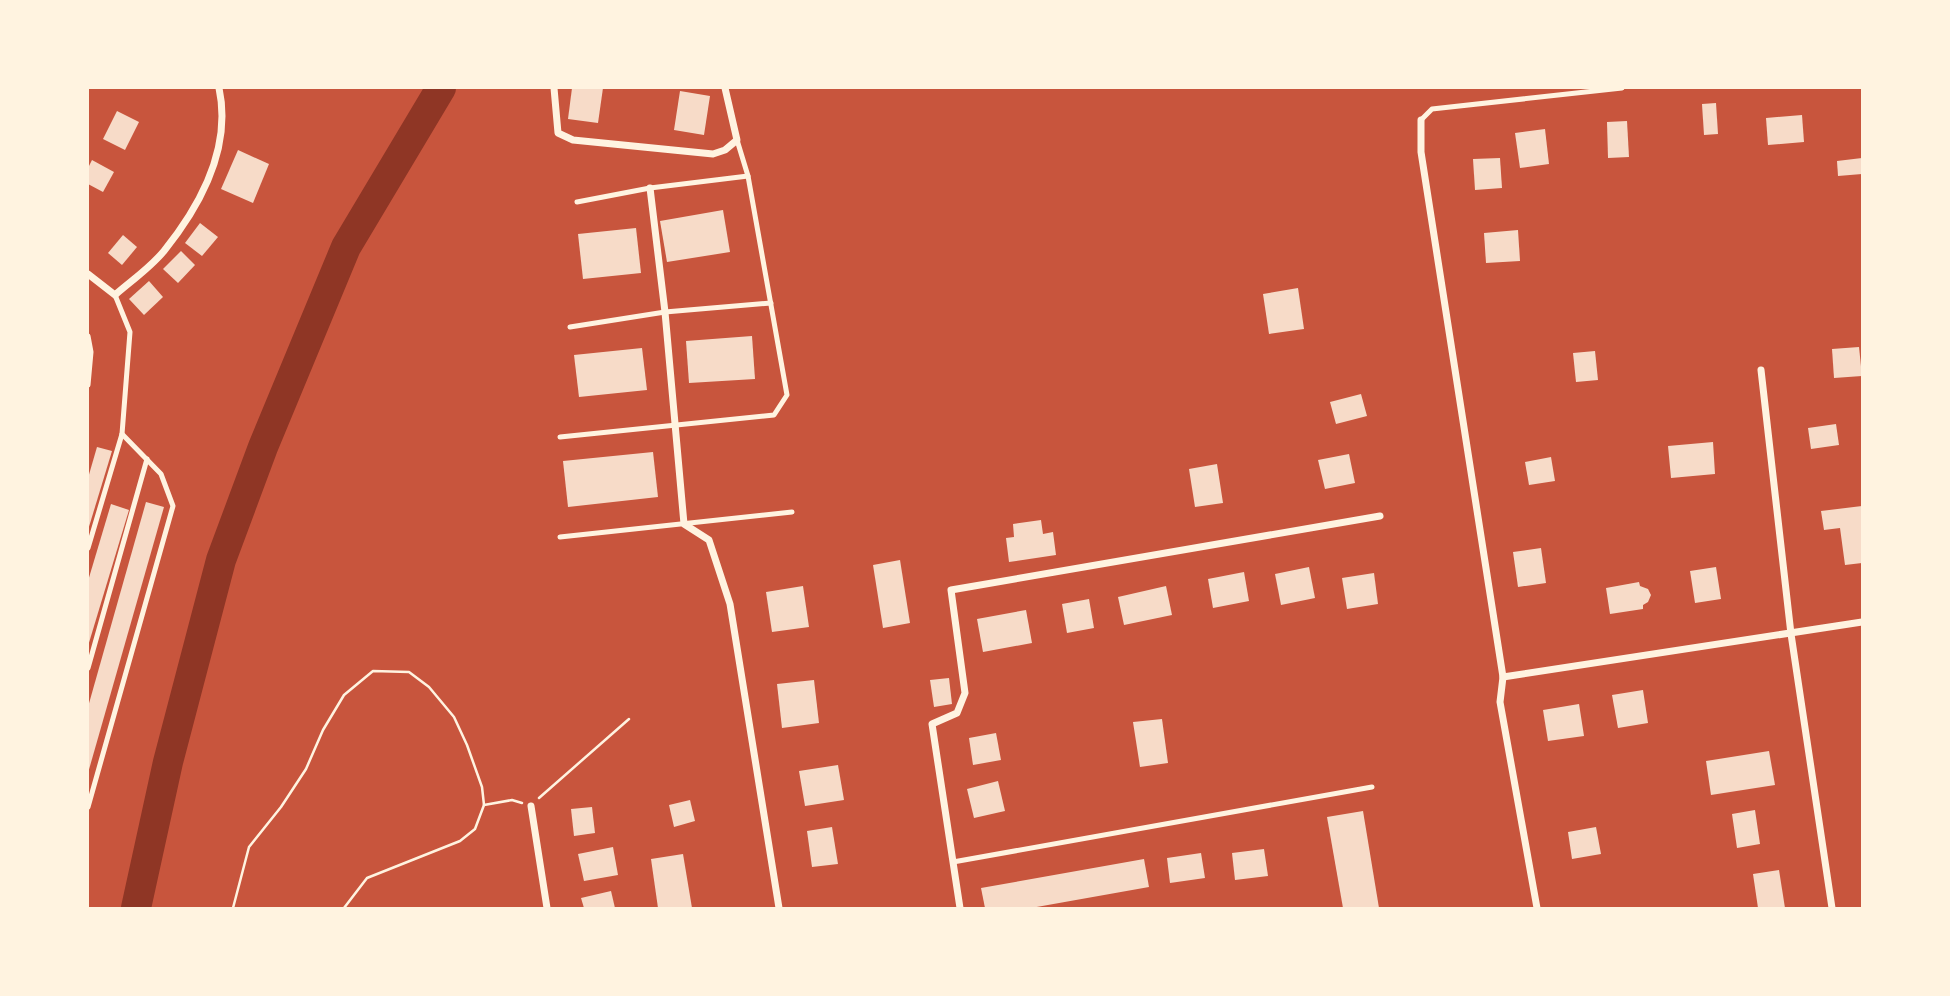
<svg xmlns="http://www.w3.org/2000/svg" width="1950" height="996" font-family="Montserrat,sans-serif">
	<rect width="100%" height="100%" fill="#c8553d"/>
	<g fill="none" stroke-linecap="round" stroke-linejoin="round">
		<polyline stroke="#8f3625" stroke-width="30" points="136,908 168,762 221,560 263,447 346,247 441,88"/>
	</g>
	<g fill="#f7dbc8">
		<polygon points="572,88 603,88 598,123 568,119"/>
		<polygon points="680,91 710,96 704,135 674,130"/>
		<polygon points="1716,103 1718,134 1704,135 1702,104"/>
		<polygon points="117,111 139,122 125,150 103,139"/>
		<polygon points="1802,115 1804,142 1768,145 1766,118"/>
		<polygon points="1627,121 1629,157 1608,158 1607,122"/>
		<polygon points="1545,129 1549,164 1520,168 1515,133"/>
		<polygon points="238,150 269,164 253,203 221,189"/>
		<polygon points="1500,158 1502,188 1475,190 1473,159"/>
		<polygon points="1862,158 1862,174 1838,176 1837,161"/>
		<polygon points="92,160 114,172 103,192 88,184 88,168"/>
		<polygon points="723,210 730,252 667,262 660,221"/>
		<polygon points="200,223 218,237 202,256 185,243"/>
		<polygon points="636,228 641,273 583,279 578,234"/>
		<polygon points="1518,230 1520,261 1486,263 1484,233"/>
		<polygon points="123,235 137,247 122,265 108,253"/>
		<polygon points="181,251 195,265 178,283 163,269"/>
		<polygon points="149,281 163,297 144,315 129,299"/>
		<polygon points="1298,288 1304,329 1269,334 1263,294"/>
		<polygon points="752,336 755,379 689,383 686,341"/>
		<polygon points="1859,347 1862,376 1834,378 1832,349"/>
		<polygon points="642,348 647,390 579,397 574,355"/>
		<polygon points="1595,351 1598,380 1576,382 1573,353"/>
		<polygon points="1361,394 1367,416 1336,424 1330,402"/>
		<polygon points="1836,424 1839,445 1811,449 1808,428"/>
		<polygon points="1713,442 1715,474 1671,478 1668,446"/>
		<polygon points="97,447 112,451 88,530 88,478"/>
		<polygon points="653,452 658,497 568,507 563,461"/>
		<polygon points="1349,454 1355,483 1325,489 1318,460"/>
		<polygon points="1551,457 1555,481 1529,485 1525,462"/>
		<polygon points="1217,464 1223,503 1195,507 1189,469"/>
		<polygon points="146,502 164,507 88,773 88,707"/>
		<polygon points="111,504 129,510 88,646 88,581"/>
		<polygon points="1862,506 1862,563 1845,565 1840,528 1824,530 1821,511"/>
		<polygon points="1041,520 1043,534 1053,532 1056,555 1009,562 1006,538 1014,537 1013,524"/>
		<polygon points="1541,548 1546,583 1518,587 1513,552"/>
		<polygon points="900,560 910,623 883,628 873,565"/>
		<polygon points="1309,567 1315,598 1281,605 1275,574"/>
		<polygon points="1716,567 1721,599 1695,603 1690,571"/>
		<polygon points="1244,572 1249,601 1213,608 1208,579"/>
		<polygon points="1374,573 1378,604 1347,609 1342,578"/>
		<polygon points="1639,582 1640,586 1648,589 1651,595 1648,602 1643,605 1643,609 1610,614 1606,588"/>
		<polygon points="803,586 809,627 772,632 766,592"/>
		<polygon points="1166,586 1172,615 1124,625 1118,597"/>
		<polygon points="1089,599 1094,628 1067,633 1062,604"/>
		<polygon points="1026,610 1032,643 983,652 977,619"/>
		<polygon points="949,678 952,704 934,707 930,680"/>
		<polygon points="814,680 819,723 782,728 777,684"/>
		<polygon points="1643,690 1648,723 1618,728 1612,695"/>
		<polygon points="1579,704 1584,736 1548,741 1543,710"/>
		<polygon points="1162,719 1168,763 1140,767 1133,722"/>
		<polygon points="996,733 1001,760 973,765 969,738"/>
		<polygon points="1769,751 1775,785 1711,795 1706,761"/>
		<polygon points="838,765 844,800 805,806 799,771"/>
		<polygon points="998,781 1005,811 974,818 967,789"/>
		<polygon points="690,800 695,821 674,827 669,805"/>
		<polygon points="592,807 595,833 574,836 571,809"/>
		<polygon points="1755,810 1760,844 1737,848 1732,814"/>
		<polygon points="1363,811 1379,908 1343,908 1327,817"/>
		<polygon points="832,827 838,864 812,867 807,831"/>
		<polygon points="1596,827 1601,854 1572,859 1568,832"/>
		<polygon points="613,847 618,875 584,881 578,854"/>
		<polygon points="1264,849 1268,876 1235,880 1232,853"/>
		<polygon points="1201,853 1205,878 1170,883 1167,858"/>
		<polygon points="683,854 692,908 658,908 651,859"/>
		<polygon points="1144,859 1149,887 1031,908 985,908 981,888"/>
		<polygon points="1779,870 1785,908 1758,908 1753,874"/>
		<polygon points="611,891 615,908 584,908 581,898"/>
	</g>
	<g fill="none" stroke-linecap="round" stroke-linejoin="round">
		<g stroke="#fff3e0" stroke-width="2.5">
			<polyline points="539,798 629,719"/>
			<polyline points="484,805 512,800 522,803"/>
			<polyline points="233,908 249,847 281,807 306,769 323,730 344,695 373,671 409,672 429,687 454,717 467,745 482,787 484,805 475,829 460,841 367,878 344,908"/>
		</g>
		<g stroke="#fff3e0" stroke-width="5">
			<polyline points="1421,120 1432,109 1622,88"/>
			<polyline points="577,202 650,188 748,176"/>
			<polyline points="570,327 665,312 771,303"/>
			<polyline points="88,336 91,352 88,385"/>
			<polyline points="560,437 774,415 787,395 748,176 737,140"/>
			<polyline points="560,537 792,512"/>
			<polyline points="88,548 122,434 130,332 115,295"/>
			<polyline points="88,668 147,459"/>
			<polyline points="88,807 173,506 161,474 122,434"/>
			<polyline points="953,862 1372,787"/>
		</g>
		<g stroke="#fff3e0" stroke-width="7">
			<polyline points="554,88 558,133 573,140 713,154 725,150 737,140 725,88"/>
			<polyline points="1421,120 1421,152 1503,677 1500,702 1537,908"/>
			<polyline points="650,188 665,312 684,524 709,540 730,604 779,908"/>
			<path d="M88,274L115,295C131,281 150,268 164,251C201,205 232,148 219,88"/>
			<polyline points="1761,370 1791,634 1832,908"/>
			<polyline points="1503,677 1862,622"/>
			<polyline points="531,806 547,908"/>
			<polyline points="960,908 932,724 957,713 965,693 951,590 1380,516"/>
		</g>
	</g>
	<rect width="1950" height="996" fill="none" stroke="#fff3e0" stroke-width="178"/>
</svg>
